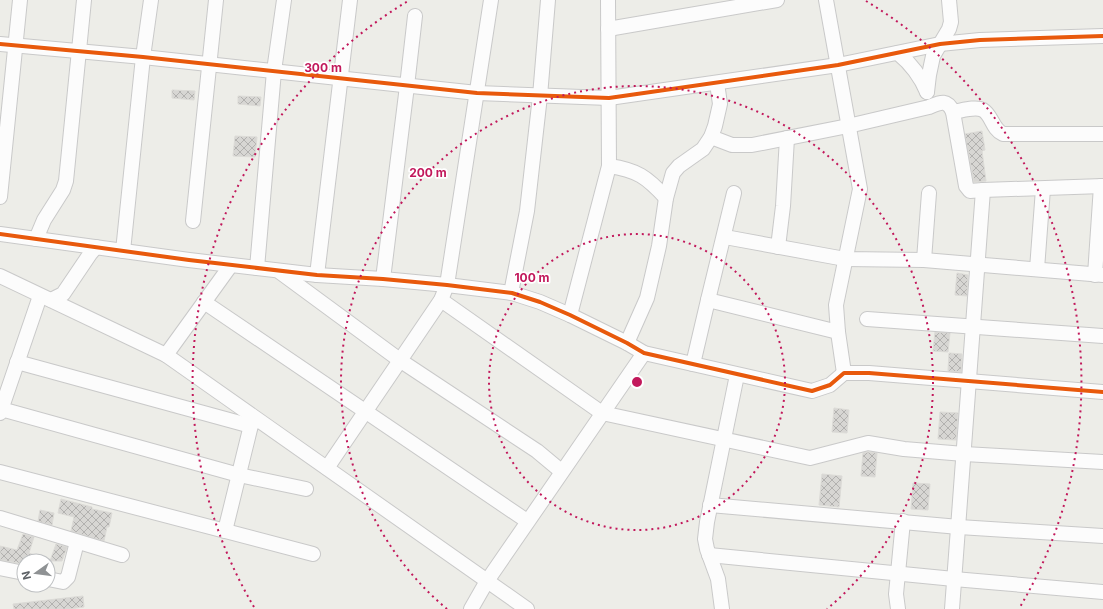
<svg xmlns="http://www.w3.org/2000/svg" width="1103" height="609" font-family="Inter,sans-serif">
	<defs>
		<pattern id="building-cross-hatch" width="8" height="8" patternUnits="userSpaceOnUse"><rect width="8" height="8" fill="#d7d6d3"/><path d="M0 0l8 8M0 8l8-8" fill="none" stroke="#b2b1af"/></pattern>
	</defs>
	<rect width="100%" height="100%" fill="#edede8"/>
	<g fill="url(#building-cross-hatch)" stroke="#dcdbd7">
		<polygon points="172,90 195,91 194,100 172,98"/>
		<polygon points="238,96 261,97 260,106 238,104"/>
		<polygon points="982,131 985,150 982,151 986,181 974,182 965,134"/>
		<polygon points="235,136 257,137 255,157 233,156"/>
		<polygon points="957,273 968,275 967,296 955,295"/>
		<polygon points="935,332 950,333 948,352 933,351"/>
		<polygon points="949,353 962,354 961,372 948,371"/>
		<polygon points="834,408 849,410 847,433 832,432"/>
		<polygon points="940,412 958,413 956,440 938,439"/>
		<polygon points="868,452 877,453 875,477 861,476 863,453"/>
		<polygon points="822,474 842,476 839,507 819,505"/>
		<polygon points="913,483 930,484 928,510 911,509"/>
		<polygon points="61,499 92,507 92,509 112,513 109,527 107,527 104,541 71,531 74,517 58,513"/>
		<polygon points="40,510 54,513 52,525 38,521"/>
		<polygon points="23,534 34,537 29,553 47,560 47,561 24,561 24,564 0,560 0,546 17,550"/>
		<polygon points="56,544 67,547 62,561 50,561"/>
		<polygon points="83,596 84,607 69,609 14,609 13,604"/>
	</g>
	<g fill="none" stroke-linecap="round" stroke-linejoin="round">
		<defs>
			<g id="minor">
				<polyline points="826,0 860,189 836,305 838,332 844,373"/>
				<polyline points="608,29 777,0"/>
				<polyline points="0,44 143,57 477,93 609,98 838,65 940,44 980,40 1103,36"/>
				<path d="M898,53C910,63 921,77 927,92"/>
				<polyline points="927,92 929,75 933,56 949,29 951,22 949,0"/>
				<path d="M953,112C961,111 975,106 983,110C992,115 992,129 1003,134H1103"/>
				<path d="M711,137L732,145H752L848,126L929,107C941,102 947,99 953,112L966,186L970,191L983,190L1103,186"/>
				<path d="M609,166C637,170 647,177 666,198"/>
				<polyline points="0,197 20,0"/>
				<polyline points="193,221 216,0"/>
				<polyline points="0,234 189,260 317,275 383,279 447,285 512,293 540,302 570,315 627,343 644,353 812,391 830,385 844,373 869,373 1103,392"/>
				<polyline points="725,237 845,259 924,260 1103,275"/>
				<polyline points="36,239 44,220 63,190 66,181 84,0"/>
				<polyline points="778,247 783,206 787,138"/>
				<polyline points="123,251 143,57 151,0"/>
				<polyline points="924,260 929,193"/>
				<polyline points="257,268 274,71 284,0"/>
				<polyline points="1037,269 1043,189"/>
				<polyline points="280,272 401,361 537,451 561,471"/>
				<polyline points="317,275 350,0"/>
				<polyline points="1095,275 1101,186"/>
				<polyline points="0,276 166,355 527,609"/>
				<polyline points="383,279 407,86 415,16"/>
				<polyline points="511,293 527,211 540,96 548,0"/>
				<polyline points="51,300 63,294 90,254 96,247"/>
				<polyline points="441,300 602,413 810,458 868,443 904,449 964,454 1103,462"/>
				<polyline points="708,300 734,193"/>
				<polyline points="204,302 527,521"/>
				<polyline points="570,315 609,166 608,0"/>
				<polyline points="867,319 1103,336"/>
				<polyline points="627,343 647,298 659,246 666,198 673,173 679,166 703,149 711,137 715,126 720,104 717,83"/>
				<polyline points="166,355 231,265"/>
				<polyline points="17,362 251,426"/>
				<polyline points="693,364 708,300 838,332"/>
				<polyline points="1,409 239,475 306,489"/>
				<polyline points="0,413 40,296"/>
				<polyline points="327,468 441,300 447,285 491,0"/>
				<polyline points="0,472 313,554"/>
				<polyline points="710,505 959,527 1103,536"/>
				<polyline points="0,518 122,555"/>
				<polyline points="225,531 253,417"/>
				<polyline points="709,555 954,579 1103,592"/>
				<polyline points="0,568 24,573"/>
				<polyline points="48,579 63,582 68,577 77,542"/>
				<polyline points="471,609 487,581 644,353"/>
				<polyline points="722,609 718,579 707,549 705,539 707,522 737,375"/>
				<polyline points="898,609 896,594 903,521"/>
				<polyline points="952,609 983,190"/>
			</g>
		</defs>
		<use href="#minor" stroke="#c9c9c9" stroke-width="16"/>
		<use href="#minor" stroke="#fcfcfc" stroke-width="14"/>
		<defs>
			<g id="cycleway">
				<polyline points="0,44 143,57 477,93 609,98 838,65 940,44 980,40 1103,36"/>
				<polyline points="0,234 189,260 317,275 383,279 447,285 512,293 540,302 570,315 627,343 644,353 812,391 830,385 844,373 869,373 1103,392"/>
			</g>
		</defs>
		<use href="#cycleway" stroke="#fff" stroke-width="6"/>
		<use href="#cycleway" stroke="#e8590c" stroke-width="4"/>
	</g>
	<g fill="none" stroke="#c2185b" stroke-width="2" stroke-dasharray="2 4">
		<circle cx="637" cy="382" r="148"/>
		<path d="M447 609A296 296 0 1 1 827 609"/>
		<path d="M254 607A444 444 0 0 1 408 1M866 1A444 444 0 0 1 1020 607"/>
	</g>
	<circle cx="637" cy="382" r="6" fill="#c2185b" stroke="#fff" stroke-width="2"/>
	<g font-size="12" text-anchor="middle" font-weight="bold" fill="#c2185b" stroke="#fff" stroke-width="3.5" stroke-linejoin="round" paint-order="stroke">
		<text x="323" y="72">300 m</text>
		<text x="428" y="177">200 m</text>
		<text x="532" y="282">100 m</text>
	</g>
	<g transform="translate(36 573) rotate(256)"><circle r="19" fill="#ffffff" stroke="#bec0c2"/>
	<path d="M0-3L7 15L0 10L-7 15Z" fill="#8f9294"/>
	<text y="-6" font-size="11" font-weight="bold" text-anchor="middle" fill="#5d6166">N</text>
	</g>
</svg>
